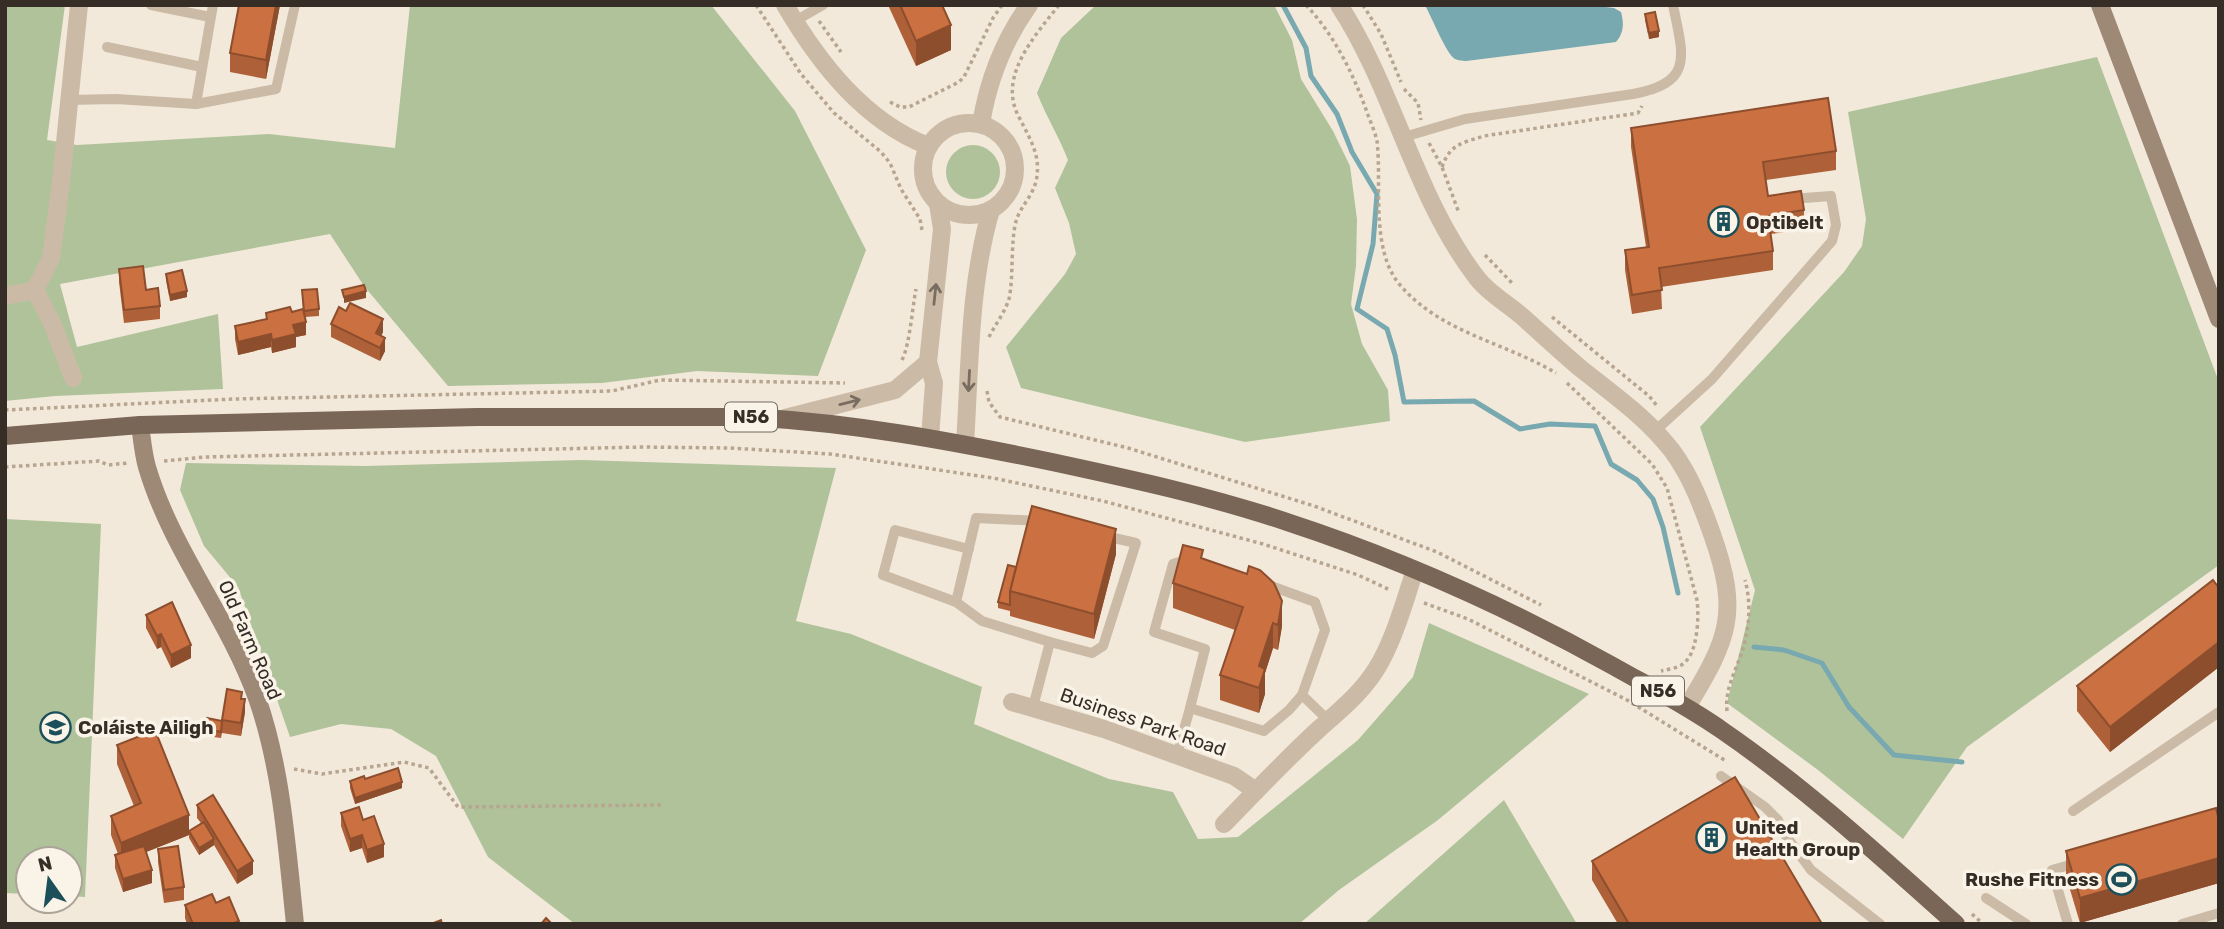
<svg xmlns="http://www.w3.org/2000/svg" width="2224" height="929" font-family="Rubik,sans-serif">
	<rect width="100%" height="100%" fill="#f2e9da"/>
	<g fill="#b0c29a">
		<polygon points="5,5 65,5 47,140 77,145 269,134 395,148 410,5 711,5 795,111 866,250 818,376 697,371 602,383 448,386 364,286 330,234 60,284 77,347 218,314 223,389 55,396 5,401"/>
		<path d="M1096,5H1274L1292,40L1301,79L1333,131L1350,166L1357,219L1356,266L1351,304L1362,344L1388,390L1390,421L1245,442L1021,388L1006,347L1065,274L1076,254L1069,223L1055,188L1068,160C1059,137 1046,116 1037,93L1061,38Z"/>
		<polygon points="2097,57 2219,382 2219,565 1967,747 1903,839 1818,770 1727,703 1755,590 1700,427 1844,272 1862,246 1866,219 1848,112"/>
		<circle cx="973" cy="172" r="27"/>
		<polygon points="581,460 836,468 796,621 851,634 982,687 974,724 1109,779 1173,792 1198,839 1238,837 1358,740 1413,677 1429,623 1589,694 1438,820 1339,890 1299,924 575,924 488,857 436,756 391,729 341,724 290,737 238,587 204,546 180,490 186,463 365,466"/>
		<polygon points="5,519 101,524 85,897 70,896 70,859 28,859 28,894 5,893"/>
		<polygon points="1504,800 1577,924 1364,924"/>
	</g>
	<path fill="#78a8b0" d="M1425,5H1590L1614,8L1621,12C1624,23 1624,33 1616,42L1466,61C1463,61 1457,60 1455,59C1447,55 1431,16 1425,5Z"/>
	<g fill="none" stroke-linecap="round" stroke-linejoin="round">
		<g stroke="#78a8b0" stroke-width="5">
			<polyline points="1283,5 1306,48 1311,76 1337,114 1352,152 1377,194 1373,244 1357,309 1387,329 1395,355 1404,402 1474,401 1520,429 1550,424 1595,426 1611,464 1637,480 1653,499 1663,527 1678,593"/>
			<polyline points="1754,647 1784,650 1822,663 1849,707 1894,755 1962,762"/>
		</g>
		<g stroke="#b7a590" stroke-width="3.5" stroke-dasharray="3.5 3.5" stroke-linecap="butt">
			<polyline points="756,5 801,74 834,113 881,152 890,163 901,189 920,219 922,230"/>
			<path d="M1306,5C1335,36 1354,75 1368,115C1371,123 1375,132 1377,141C1382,184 1370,250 1400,285C1441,333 1504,342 1556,373"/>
			<polyline points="1363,5 1381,34 1401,82"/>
			<polyline points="819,21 841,52"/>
			<polyline points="1404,89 1418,103 1421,120"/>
			<polyline points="890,102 900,107 909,107 959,82 964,77 993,18 1002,5"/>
			<polyline points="1429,143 1442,167 1459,213"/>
			<path d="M1442,167C1450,144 1462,143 1484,136L1638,113L1642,106"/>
			<polyline points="1485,255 1514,285"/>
			<polyline points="1552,317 1649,396 1658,407"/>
			<path d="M989,337C995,325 1005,312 1009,299C1014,276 1010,238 1017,218C1023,203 1036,192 1037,175C1040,154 1029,137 1020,119C996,78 1034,37 1059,5"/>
			<path d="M902,360C910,344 912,309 916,289"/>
			<path d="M1567,383L1652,464L1667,488L1697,600C1699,615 1698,647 1687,660C1681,668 1670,669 1661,671"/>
			<polyline points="987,391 989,402 1000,417 1128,448 1314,506 1437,552 1541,605"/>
			<polyline points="5,410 234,399 612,391 660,380 845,383"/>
			<polyline points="164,461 205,457 642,447 730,448 830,454 993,478 1103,501 1263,544 1358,575 1390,590"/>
			<polyline points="5,467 99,461 108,465 128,463"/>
			<polyline points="1424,603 1468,619 1627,700 1726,761"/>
			<path d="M1727,711C1724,684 1742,662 1746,636C1750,618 1750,598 1745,580"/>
			<polyline points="294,769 322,774 404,762 429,768 458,807 662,805"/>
			<polyline points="1972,914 1983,924"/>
			<polyline points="5,924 12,924"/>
		</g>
		<g stroke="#cbbba6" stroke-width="10">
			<polyline points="151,5 210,17"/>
			<polyline points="795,21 823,5"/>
			<polyline points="107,47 202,67"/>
			<polyline points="68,100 116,99 196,104 276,89 295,5"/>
			<polyline points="196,104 213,5"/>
			<path d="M1404,137L1465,119L1633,94C1695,83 1683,55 1673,5"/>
			<polyline points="1655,431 1712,379 1832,241 1836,225 1831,196 1791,199"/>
			<polyline points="1042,521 976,518 956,602 982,621 1050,642"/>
			<polyline points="956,602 883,575 895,530 969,549"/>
			<polyline points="1302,695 1329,721"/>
			<polyline points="1033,707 1050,642 1092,653 1103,646 1136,543 1105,536"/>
			<polyline points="1190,708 1205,649 1154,632 1173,564 1192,558"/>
			<polyline points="1177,755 1190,708 1264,731 1289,710 1302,695 1325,630 1315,602 1263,583"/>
			<polyline points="1721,776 1765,807 1778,820 1786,836 1811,870 1880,924"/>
			<polyline points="2073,811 2219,712"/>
			<polyline points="1986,898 2026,924"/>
			<polyline points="2068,924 2052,870 2080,862"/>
			<polyline points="2182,924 2219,913"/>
		</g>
		<g stroke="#cbbba6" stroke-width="18">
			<path d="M785,5C819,63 864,121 928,146"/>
			<path d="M1339,5C1395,91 1414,196 1477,278C1489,294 1510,305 1525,319C1543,335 1561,352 1580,368C1609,391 1640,413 1664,441C1687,466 1701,503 1712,534C1740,613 1729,638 1687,707"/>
			<circle cx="969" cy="169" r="46"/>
			<path d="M981,124C988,81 1004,40 1029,5"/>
			<polyline points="35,290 53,325 73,378"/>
			<polyline points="5,296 35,290 51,258 61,182 79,5"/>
			<polyline points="785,418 895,390 928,362"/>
			<polyline points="930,438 934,383 928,362 942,229 938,204"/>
			<path d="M965,444C970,366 969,285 991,210"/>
			<polyline points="1012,702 1104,729 1234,776 1256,791"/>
			<path d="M1224,824C1255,792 1286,759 1320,728C1343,708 1366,689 1381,661C1396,633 1405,600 1415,570"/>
		</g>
		<g stroke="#9e8977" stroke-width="18">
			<polyline points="2100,5 2219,319"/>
			<path d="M140,425C142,438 143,453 147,467C171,549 228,617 257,698C282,769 287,849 295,924"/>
		</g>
		<path stroke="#796657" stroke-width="18" d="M5,436L140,425L477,417H746C849,422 951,441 1052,462C1131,479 1210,496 1287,522C1400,559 1509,608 1613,666C1650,687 1688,706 1723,731C1806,788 1881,857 1956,924"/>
	</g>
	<g fill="#ae6038">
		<polygon points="280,5 266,79 230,72 230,53"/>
		<polygon points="888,5 942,5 951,50 916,66"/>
		<polygon points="1645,14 1659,37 1649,39 1645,20"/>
		<polygon points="1631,128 1836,151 1836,170 1766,180 1768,196 1804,210 1804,229 1771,234 1773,251 1773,270 1661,287 1662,309 1632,314 1625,270 1625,250 1646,247 1631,147"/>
		<polygon points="119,269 160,306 160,319 124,323 119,282"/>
		<polygon points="166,274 187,297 170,301 166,280"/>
		<polygon points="302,290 319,309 319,316 305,317 306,335 296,337 296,347 272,353 271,347 238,355 235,339 235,326 266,319 266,313 292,312 303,309"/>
		<polygon points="346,311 383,332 381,336 385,351 380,361 331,337 331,324"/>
		<polygon points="1116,554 1094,639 1010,616 1010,611 998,608 998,602 1016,567"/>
		<polygon points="1203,559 1282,626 1278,650 1273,648 1265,673 1265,694 1259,713 1220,700 1220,675 1235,630 1173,608 1173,583"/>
		<polygon points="2219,588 2219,667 2110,752 2077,711 2077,686"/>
		<polygon points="146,615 191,658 171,668 161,647 157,649 146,628"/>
		<polygon points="242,699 245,712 241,736 222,733 221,738 206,736 206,729 222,721"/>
		<polygon points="117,745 189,831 201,823 197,818 197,805 253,874 237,884 214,845 199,855 189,838 189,835 146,852 152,883 123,892 115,868 115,855 118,854 111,835 111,816 134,806 117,764"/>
		<polygon points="350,781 402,788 355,804 350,788"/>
		<polygon points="341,813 363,820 384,857 367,863 362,848 350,852 341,826"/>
		<polygon points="2219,820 2219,883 2080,923 2066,876 2066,851"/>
		<polygon points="158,849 184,887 184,900 164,903 158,862"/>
		<polygon points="1592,861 1822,924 1618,924 1592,880"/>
		<polygon points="216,903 239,924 187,924 185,918 185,905"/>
	</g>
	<g fill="#8d4e2e">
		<polygon points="276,5 280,5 266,79 266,60"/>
		<polygon points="951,25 951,50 916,66 916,41"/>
		<polygon points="1659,31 1659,37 1649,39 1649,33"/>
		<polygon points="187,291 187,297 170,301 170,295"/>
		<polygon points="366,291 366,298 344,303 344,297"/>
		<polygon points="383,319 383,332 376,346 376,333"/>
		<polygon points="306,322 306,335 296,337 296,347 272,353 272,340 293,325"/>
		<polygon points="271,334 271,347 238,355 238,342"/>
		<polygon points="385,338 385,351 380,361 380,348"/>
		<polygon points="1116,529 1116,554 1094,639 1094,614"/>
		<polygon points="1282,601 1282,626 1278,650 1278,625"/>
		<polygon points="1273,623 1273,648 1265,673 1265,694 1259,713 1259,666"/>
		<polygon points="161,634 161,647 157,649 157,636"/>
		<polygon points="2219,642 2219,667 2110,752 2110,727"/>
		<polygon points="191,645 191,658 171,668 171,655"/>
		<polygon points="245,699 245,712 241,736 241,723"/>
		<polygon points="402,782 402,788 355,804 355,798"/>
		<polygon points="189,815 189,835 121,862 121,843"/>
		<polygon points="362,835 362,848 350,852 350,839"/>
		<polygon points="214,839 214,845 199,855 199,848"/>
		<polygon points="384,844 384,857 367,863 367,850"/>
		<polygon points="2219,858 2219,883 2080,923 2080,898"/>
		<polygon points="253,861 253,874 237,884 237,871"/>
		<polygon points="152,870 152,883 123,892 123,879"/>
	</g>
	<g fill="#ca7041" stroke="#8d4e2e" stroke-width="2">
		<polygon points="239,5 276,5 266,60 230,53"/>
		<polygon points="900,5 942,5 951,25 916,41"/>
		<polygon points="1655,12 1659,31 1649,33 1645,14"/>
		<polygon points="1828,98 1836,151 1763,162 1768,196 1801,191 1804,210 1768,216 1773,251 1659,268 1662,290 1632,295 1625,250 1649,247 1631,128"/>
		<polygon points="143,266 146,290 158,288 160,306 124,310 119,269"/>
		<polygon points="182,270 187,291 170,295 166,274"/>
		<polygon points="364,285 366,291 344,297 342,290"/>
		<polygon points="317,289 319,309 304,311 302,290"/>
		<polygon points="350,303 383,319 376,333 385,338 380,348 331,324 339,307 346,311"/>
		<polygon points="290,307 292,312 303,309 306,322 293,325 296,334 272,340 271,334 238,342 235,326 267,319 266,313"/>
		<polygon points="1032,506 1116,529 1094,614 1010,591"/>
		<polygon points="1183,545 1203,550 1201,558 1247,574 1249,566 1260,570 1274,583 1282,601 1278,625 1273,623 1259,666 1265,669 1259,688 1220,675 1243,607 1173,583"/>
		<polygon points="1008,565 1016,567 1010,591 1010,605 998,602"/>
		<polygon points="2213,580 2219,588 2219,642 2110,727 2077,686"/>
		<polygon points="172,602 191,645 171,655 161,634 157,636 146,615"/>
		<polygon points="227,689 242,692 241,699 245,699 241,723 222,720"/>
		<polygon points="207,718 222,721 221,732 206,729"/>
		<polygon points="155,730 189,815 121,843 111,816 141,803 117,745"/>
		<polygon points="398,768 402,782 355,798 350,781 364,776 365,779"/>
		<polygon points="1735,777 1822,924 1629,924 1592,861"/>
		<polygon points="213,795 253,861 237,871 197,805"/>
		<polygon points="359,807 363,820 374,816 384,844 367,850 362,835 350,839 341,813"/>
		<polygon points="2216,808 2219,820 2219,858 2080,898 2066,851"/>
		<polygon points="204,822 214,839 199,848 189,831"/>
		<polygon points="144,846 152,870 123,879 115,855"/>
		<polygon points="178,846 184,887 164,890 158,849"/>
		<polygon points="212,894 216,903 229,897 239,921 232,924 193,924 185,905"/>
		<polygon points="546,918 552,924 541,924"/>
		<polygon points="441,920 442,924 431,924"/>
	</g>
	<defs><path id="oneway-shaft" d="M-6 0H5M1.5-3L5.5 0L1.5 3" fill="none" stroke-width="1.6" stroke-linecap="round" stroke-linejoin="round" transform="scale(1.75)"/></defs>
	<g stroke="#796d60">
		<use href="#oneway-shaft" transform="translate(935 294) rotate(-84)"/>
		<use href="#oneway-shaft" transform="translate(969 381) rotate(93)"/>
		<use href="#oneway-shaft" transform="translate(850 402) rotate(-14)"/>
	</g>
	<defs>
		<symbol id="building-ring" viewBox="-11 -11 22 22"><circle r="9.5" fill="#faf3e7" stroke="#1b4f59" stroke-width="1.5"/><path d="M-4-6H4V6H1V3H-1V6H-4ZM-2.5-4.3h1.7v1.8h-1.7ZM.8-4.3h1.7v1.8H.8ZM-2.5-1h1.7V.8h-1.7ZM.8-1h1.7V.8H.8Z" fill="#1b4f59"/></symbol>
		<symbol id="school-ring" viewBox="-11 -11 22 22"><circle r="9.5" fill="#faf3e7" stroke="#1b4f59" stroke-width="1.5"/><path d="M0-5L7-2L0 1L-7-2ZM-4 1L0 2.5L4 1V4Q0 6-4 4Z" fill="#1b4f59"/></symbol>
		<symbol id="stadium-ring" viewBox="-11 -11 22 22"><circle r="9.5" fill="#faf3e7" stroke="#1b4f59" stroke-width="1.5"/><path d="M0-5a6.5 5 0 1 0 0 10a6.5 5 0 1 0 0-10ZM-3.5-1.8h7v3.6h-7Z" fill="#1b4f59"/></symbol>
	</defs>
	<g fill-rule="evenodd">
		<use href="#building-ring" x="1706" y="204" width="35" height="35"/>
		<use href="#school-ring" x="38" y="710" width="35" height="35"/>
		<use href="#building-ring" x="1694" y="820" width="35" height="35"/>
		<use href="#stadium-ring" x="2104" y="862" width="35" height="35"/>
	</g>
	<g text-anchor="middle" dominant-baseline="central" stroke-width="7" stroke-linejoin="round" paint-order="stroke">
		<g fill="#faf3e7" stroke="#716861" stroke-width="2">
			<rect x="725" y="402.5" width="52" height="29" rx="5"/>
			<rect x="1632" y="676.5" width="52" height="29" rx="5"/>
		</g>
		<g font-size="18" font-weight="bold" fill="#362d27">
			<text x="751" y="417">N56</text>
			<text x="1658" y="691">N56</text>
		</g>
		<g font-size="19" font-weight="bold" fill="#362d27" stroke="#faf3e7" text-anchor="start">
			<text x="1746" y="222">Optibelt</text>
			<text x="78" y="727">Coláiste Ailigh</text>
			<text x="1735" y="827">United<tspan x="1735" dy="22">Health Group</tspan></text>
			<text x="2099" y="879" text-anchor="end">Rushe Fitness</text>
		</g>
		<g font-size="19" fill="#362d27" stroke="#faf3e7">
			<text transform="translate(250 640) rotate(66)">Old Farm Road</text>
			<text transform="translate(1143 722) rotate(19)">Business Park Road</text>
		</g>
	</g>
	<rect width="2224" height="929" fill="none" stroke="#362d27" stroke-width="14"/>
	<g transform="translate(49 880) rotate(346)"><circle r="33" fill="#faf3e7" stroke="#aca49a" stroke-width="2"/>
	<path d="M0-5L12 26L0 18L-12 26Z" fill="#1b4f59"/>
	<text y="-10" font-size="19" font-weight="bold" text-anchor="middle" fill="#362d27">N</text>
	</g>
</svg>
